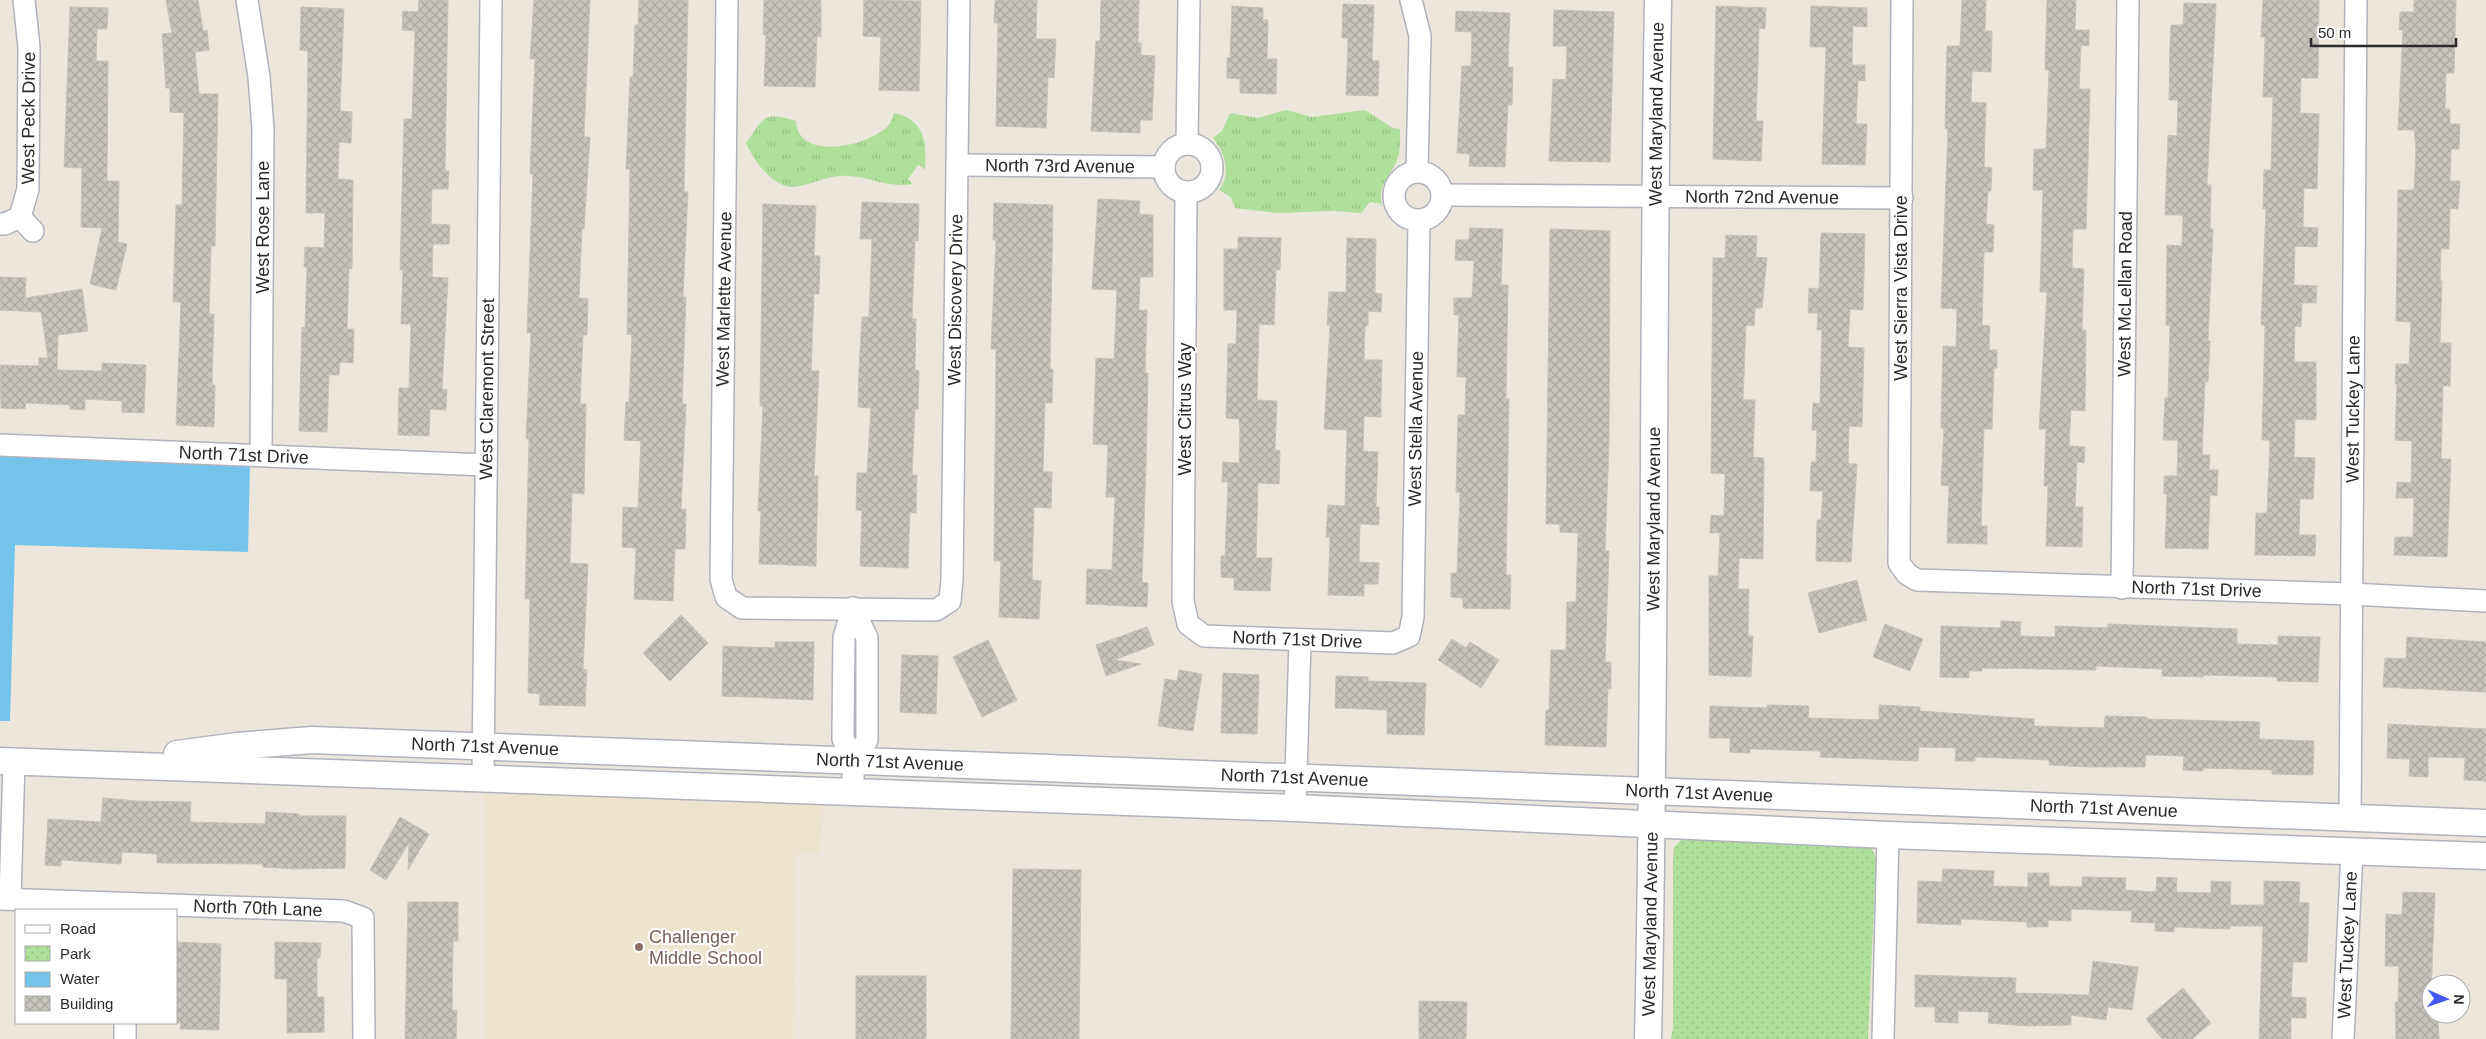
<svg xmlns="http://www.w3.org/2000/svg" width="2486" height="1039" font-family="Helvetica,sans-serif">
	<defs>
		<pattern id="grass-tufts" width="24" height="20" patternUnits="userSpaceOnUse" patternTransform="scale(1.25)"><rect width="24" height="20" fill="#afe09b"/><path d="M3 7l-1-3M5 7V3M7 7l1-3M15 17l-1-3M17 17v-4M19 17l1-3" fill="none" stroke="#97c086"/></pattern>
		<pattern id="park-dots" width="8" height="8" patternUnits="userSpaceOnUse" patternTransform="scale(1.25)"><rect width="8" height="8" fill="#afe09b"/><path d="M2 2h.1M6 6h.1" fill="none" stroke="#97c086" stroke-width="1.8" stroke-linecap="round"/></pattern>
		<pattern id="building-cross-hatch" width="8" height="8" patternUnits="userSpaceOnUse" patternTransform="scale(1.25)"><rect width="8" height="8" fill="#c7c3bc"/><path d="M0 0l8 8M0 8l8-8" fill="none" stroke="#aba8a2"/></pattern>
	</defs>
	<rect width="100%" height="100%" fill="#ece6dd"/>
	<polygon fill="#ede4cd" points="486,793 823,805 821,854 796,854 793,1039 484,1039"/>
	<g fill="url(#grass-tufts)">
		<path d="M1286,110L1312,117L1365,110L1393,128L1400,129C1400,139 1401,151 1397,160C1389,181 1378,179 1382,207L1379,203L1370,202L1361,213L1334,211L1277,213L1235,208L1231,197L1219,190C1232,172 1225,154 1213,138L1222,131L1230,113L1258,118Z"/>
		<path d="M894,113C925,119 927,144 925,169L918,165L908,179L913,184C886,188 873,178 849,176C828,174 811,186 792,187C772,187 753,159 746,143C764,118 763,110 796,121C798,162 868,146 887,127C891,123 892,118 894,113Z"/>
	</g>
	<polygon fill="url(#park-dots)" points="1684,837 1871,847 1876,859 1868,1039 1671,1039 1673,1028 1673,860 1674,847"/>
	<polygon fill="#74c3ea" points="0,452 250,463 248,552 15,545 10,721 0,721"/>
	<g fill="url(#building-cross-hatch)" stroke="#c7c2b7">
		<polygon points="166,0 198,0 203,31 207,30 209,50 195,52 199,94 218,94 215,246 211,246 209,314 214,314 212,385 215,385 214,427 176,425 181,302 173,302 176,205 182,205 184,113 170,112 170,88 166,88 162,34 172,33"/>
		<polygon points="419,0 448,0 445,171 449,171 448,189 432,189 431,224 450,225 449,244 433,244 432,277 448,278 442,389 447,390 446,410 430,409 429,436 398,435 399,388 409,388 411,324 401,324 403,270 400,270 404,119 412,119 415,31 402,30 403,11 418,12"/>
		<polygon points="534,0 590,0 584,137 590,137 584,229 582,229 579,298 588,299 587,335 583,335 580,404 586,404 584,494 572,493 570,563 588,564 583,669 587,670 585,706 539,705 540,694 528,693 530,599 525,599 529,439 526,439 531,333 527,333 533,174 530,174 535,59 530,59"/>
		<polygon points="639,0 688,0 684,192 688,192 683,297 686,297 682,404 686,404 681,509 686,509 685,549 675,549 673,601 634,599 636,548 622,547 623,507 638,508 641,441 624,440 626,402 629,402 632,335 627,334 630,169 626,169 630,77 633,77 635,25 638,25"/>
		<polygon points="764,0 821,0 821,37 817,36 815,87 764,86 766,35 763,35"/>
		<polygon points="864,0 921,1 919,91 879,90 881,37 863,36"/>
		<polygon points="995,0 1037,0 1036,39 1056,39 1054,78 1048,77 1046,128 996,126 998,23 994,23"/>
		<polygon points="1101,0 1139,0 1138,43 1141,43 1141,55 1155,56 1152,120 1140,120 1140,133 1091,131 1096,41 1100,41"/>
		<polygon points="1962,0 1986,0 1985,31 1992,31 1991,72 1972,71 1971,102 1986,103 1984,167 1992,168 1991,191 1988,191 1986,224 1994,225 1993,252 1984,252 1982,325 1990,326 1989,350 1997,350 1997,368 1994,368 1992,429 1984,429 1981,526 1987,526 1987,544 1947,543 1949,486 1941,485 1944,428 1941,428 1943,346 1956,347 1957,309 1941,308 1948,129 1945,129 1947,46 1960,46"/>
		<polygon points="2047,0 2076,0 2075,30 2089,30 2089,46 2081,45 2079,89 2090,89 2086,229 2073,229 2072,268 2084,269 2082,330 2086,330 2085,411 2071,410 2069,446 2085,447 2084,463 2077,462 2075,507 2083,507 2082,547 2046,546 2048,486 2044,486 2046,429 2039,429 2047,292 2040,292 2043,190 2033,190 2034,149 2046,149 2049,70 2045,70"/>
		<polygon points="2263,0 2319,0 2318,78 2301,78 2300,113 2319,114 2317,189 2304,188 2303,227 2318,228 2317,247 2295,246 2294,285 2317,286 2316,303 2302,303 2301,327 2295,326 2294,362 2316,362 2316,420 2295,419 2294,457 2315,458 2313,499 2300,499 2299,535 2316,535 2315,556 2255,555 2256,513 2267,513 2270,440 2262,440 2265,325 2261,325 2266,209 2263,209 2264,170 2271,170 2273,97 2263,97 2265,37 2261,37"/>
		<polygon points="2414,0 2456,0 2454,73 2446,73 2445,109 2450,109 2450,124 2460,124 2459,149 2451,149 2450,181 2460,181 2458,209 2450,208 2449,249 2441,249 2440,281 2442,281 2440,343 2451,343 2450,386 2443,386 2441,459 2451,459 2447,557 2394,555 2395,537 2413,537 2414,498 2396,498 2397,482 2411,483 2412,441 2395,440 2397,384 2395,384 2396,364 2409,364 2411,322 2396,321 2398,190 2414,190 2416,149 2414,130 2398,130 2403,30 2399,30 2400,12 2414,12"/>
		<polygon points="2184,3 2216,4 2207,185 2211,185 2210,229 2213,229 2208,341 2210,341 2208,382 2205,382 2202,455 2210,455 2209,470 2218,470 2217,496 2210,495 2208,549 2165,548 2167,494 2164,494 2164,476 2177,476 2178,440 2163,440 2165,398 2168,398 2170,326 2166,325 2167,245 2182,246 2183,215 2165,215 2168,135 2177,136 2178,100 2169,100 2170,44 2171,25 2183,25"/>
		<polygon points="1343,4 1374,5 1372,60 1379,61 1378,96 1346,95 1348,38 1342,38"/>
		<polygon points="1232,6 1263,8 1263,20 1268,20 1267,59 1277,59 1276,94 1240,93 1240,79 1227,78 1227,57 1230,58"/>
		<polygon points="1716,6 1766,8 1765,29 1759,28 1758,64 1756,121 1763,121 1761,161 1713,159"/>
		<polygon points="1811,6 1867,8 1867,27 1853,26 1852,65 1865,65 1865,81 1858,80 1856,124 1867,124 1865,165 1822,164 1826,47 1810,47"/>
		<polygon points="70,7 108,8 107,29 97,29 96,61 108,61 107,181 119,181 118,242 127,244 116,290 90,284 102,228 81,227 82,168 64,167"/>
		<polygon points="301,7 344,9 340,111 352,112 351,143 339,142 338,179 353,180 352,269 349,268 347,329 354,329 353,363 340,362 339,375 329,375 327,432 299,431 302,327 305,328 307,267 304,267 305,247 324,248 325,213 306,213 308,51 300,50"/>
		<polygon points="1554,10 1614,12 1610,162 1549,161 1553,79 1566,80 1567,46 1553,46"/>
		<polygon points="1456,11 1510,13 1508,67 1513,67 1512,105 1508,105 1505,167 1469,166 1470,154 1457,153 1462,66 1471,66 1472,32 1455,31"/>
		<polygon points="1098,199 1140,201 1139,214 1153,215 1153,277 1140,277 1139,310 1147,310 1145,373 1148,373 1146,466 1142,582 1148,583 1147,607 1086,604 1087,569 1112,570 1115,497 1106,497 1108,445 1093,444 1096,358 1114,359 1117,290 1092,289"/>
		<polygon points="862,202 919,204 918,241 915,240 912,319 916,319 915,370 919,371 918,409 915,409 912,475 917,475 916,513 910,512 908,568 860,566 862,511 856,510 857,473 867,473 871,408 858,407 859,369 862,317 869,317 872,239 860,239"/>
		<polygon points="994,203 1053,205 1050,369 1053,369 1052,403 1045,403 1043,472 1052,472 1051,508 1034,507 1032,580 1041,581 1039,619 999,617 1001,561 994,561 996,349 991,349 996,240 993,240"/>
		<polygon points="763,204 816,206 814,256 820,256 819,294 814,294 811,371 819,371 814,476 818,476 816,566 759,564 761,511 758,511 763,406 760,406"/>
		<polygon points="1470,228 1503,229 1501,285 1508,285 1506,399 1509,399 1506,575 1511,575 1510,609 1463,608 1463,598 1451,597 1451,573 1457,573 1460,492 1456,492 1458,415 1465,415 1466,377 1457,377 1459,315 1454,315 1454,298 1472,298 1474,261 1455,260 1456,240 1469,240"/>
		<polygon points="1550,229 1610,231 1609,443 1605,551 1609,551 1605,662 1611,662 1611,689 1608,688 1606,747 1545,745 1546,710 1549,710 1551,650 1566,650 1567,602 1576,602 1578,533 1560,532 1560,524 1546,524"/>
		<polygon points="1821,233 1865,234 1863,310 1850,309 1848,347 1864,348 1862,427 1849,426 1848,464 1857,464 1851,562 1816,561 1817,520 1821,520 1823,491 1810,491 1811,462 1816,462 1817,430 1812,430 1813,403 1820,404 1822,330 1817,330 1818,313 1808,313 1809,288 1819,289"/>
		<polygon points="1726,235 1757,236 1756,257 1767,258 1762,308 1755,308 1754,326 1746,325 1743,400 1755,400 1753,457 1764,458 1763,559 1739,558 1738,589 1749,589 1748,636 1753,636 1751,677 1709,675 1709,576 1718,576 1720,533 1710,533 1711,515 1724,516 1725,474 1711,473 1713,258 1725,258"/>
		<polygon points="1238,237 1281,238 1280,270 1276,270 1274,325 1259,324 1257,400 1277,401 1275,450 1280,451 1279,484 1258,483 1256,558 1272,558 1270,591 1234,590 1234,578 1221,577 1221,556 1225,556 1228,482 1222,482 1223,462 1239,463 1240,432 1239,419 1226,418 1228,344 1236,344 1237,310 1224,310 1224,249 1238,249"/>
		<polygon points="1347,238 1376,239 1375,293 1382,294 1381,312 1368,311 1368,326 1365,326 1364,360 1382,360 1381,399 1381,417 1364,416 1363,451 1378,452 1376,507 1379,507 1379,525 1360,524 1359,562 1379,563 1378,584 1364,584 1364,596 1328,595 1330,537 1326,537 1328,505 1345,506 1347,430 1324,429 1330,325 1327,325 1329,292 1346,292"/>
		<polygon points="0,277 26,278 25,298 82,289 88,331 58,335 57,370 102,371 102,363 146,365 144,413 122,412 122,401 85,399 85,410 70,409 70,405 26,403 25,409 1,408 0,365 39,366 39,358 48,358 41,312 0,310"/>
		<polygon points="1857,580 1867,620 1819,633 1808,593"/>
		<polygon points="681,615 708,643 670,681 643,653"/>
		<polygon points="2001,621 2021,622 2020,636 2055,637 2055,626 2108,628 2108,624 2237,629 2237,644 2278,645 2278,636 2320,637 2318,682 2277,681 2277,677 2203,675 2203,677 2162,676 2162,669 2096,666 2096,670 1982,668 1982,671 1969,671 1969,678 1940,677 1941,626 2001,628"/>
		<polygon points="1885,624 1923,639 1910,671 1873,657"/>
		<polygon points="1147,627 1154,645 1114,660 1141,664 1106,676 1096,645"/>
		<polygon points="2407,637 2486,642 2486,692 2383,687 2385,658 2406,659"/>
		<polygon points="1452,639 1466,648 1470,642 1499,660 1481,688 1438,660"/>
		<polygon points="988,640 1017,700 982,717 953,657"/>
		<polygon points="775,642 814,642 813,700 722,696 723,646 775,648"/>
		<polygon points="902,655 938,656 936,714 900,712"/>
		<polygon points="1179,670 1202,674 1193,731 1158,726 1165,679 1177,681"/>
		<polygon points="1223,673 1259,675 1257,734 1221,733"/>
		<polygon points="1336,676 1368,677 1368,681 1426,683 1424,735 1387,734 1387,710 1335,708"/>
		<polygon points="1767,705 1809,706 1808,718 1879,720 1879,705 1920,707 1920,711 2034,719 2034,726 2104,728 2105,716 2147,717 2147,719 2260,722 2259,739 2314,741 2313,775 2272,774 2272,770 2203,768 2203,771 2183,770 2184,756 2146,755 2145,767 2090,767 2049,765 2049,760 1975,757 1975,761 1955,761 1956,748 1919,747 1918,761 1820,757 1821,751 1750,749 1750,753 1730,752 1730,738 1709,738 1710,706 1767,708"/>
		<polygon points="2388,724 2486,729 2486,781 2464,780 2465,758 2428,757 2428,777 2409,776 2410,759 2387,758"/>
		<polygon points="103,798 138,801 191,802 190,822 265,824 266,812 299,814 299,816 346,816 345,868 296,869 263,867 263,864 157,863 157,854 122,852 121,864 61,860 61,866 45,865 48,819 101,822"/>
		<polygon points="400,817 429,834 408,870 409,843 386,880 370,870"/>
		<polygon points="1013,869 1081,870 1079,1039 1011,1039"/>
		<polygon points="1943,869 1994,871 1993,886 2028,887 2028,873 2049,873 2049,886 2082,887 2082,877 2126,878 2125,890 2156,892 2157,877 2177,878 2176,892 2211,893 2211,881 2231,882 2230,905 2264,905 2264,881 2300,882 2299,902 2309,903 2307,962 2293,962 2291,997 2306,998 2306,1018 2291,1018 2291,1039 2259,1039 2263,926 2230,926 2230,929 2174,927 2174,932 2155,931 2155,923 2131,922 2132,911 2071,909 2071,921 2048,920 2048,927 2027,927 2027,922 1961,919 1961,925 1917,923 1918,881 1942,882"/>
		<polygon points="2403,892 2435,893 2430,1019 2438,1019 2439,1039 2396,1039 2395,1002 2398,1002 2399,966 2385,966 2386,914 2402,915"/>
		<polygon points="408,902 458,902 458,941 453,941 452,1010 457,1010 456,1039 405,1039"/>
		<polygon points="176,942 221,944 219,1030 180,1029 181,1023 176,1023"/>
		<polygon points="275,942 321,943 320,958 317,958 317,997 324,997 324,1032 287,1033 287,979 275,979"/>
		<polygon points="2093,961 2138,967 2132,1010 2108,1007 2106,1020 2071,1015 2071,1025 2028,1026 1988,1023 1989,1012 1958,1011 1958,1023 1935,1022 1935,1007 1915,1007 1915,975 2016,978 2015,993 2089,995"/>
		<rect x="856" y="976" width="70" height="63"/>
		<polygon points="2183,988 2211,1023 2192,1039 2162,1039 2146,1019"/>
		<polygon points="1419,1001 1467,1002 1466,1039 1419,1039"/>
	</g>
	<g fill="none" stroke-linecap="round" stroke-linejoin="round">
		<defs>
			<g id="minor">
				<polyline points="247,0 259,77 263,129 261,455"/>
				<path id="s1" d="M727,0L721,579L726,597L742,608L936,610L950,601L952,579L959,0"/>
				<polyline points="1411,0 1420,36 1417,172"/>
				<path id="s2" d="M1902,0L1899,563L1907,574L1917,580L2351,594L2486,601"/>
				<circle cx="1188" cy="168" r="24"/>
				<polyline points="1187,144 1189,0"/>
				<path id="s3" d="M958,165L1164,167"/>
				<circle cx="1418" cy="196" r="24"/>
				<path id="s4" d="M1186,193L1183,601L1188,624L1204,636L1393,643L1409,636L1413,617L1419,220"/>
				<path id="s5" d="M1442,195L1902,198"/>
				<path id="s6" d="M20,217L28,189L29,47L24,0"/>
				<polyline points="20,217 33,231"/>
				<polyline points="0,224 5,224 20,217"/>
				<path id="s7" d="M0,445L486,465"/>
				<path id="s8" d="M2122,588L2128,0"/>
				<polyline points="853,608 844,637 843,732 843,739 854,761"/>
				<path id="s9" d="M483,779L491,0"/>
				<polyline points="852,793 854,761 867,740 867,638 853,608"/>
				<polyline points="1295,808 1300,641"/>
				<path id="s10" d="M2350,818L2356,0"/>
				<path id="s11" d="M0,899L344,911L363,918L364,1039"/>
				<polyline points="10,899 14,761"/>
				<polyline points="125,1039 125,1023"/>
				<polyline points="1883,1039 1888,835"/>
				<path id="s12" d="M2343,1039L2352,851"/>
			</g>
			<g id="tertiary">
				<path id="s13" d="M177,754L237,746L312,740L2486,823"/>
				<polyline points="0,761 1295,808 1888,835 2486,856"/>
				<path id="s14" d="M1648,1039C1656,693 1652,346 1658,0"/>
			</g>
		</defs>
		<use href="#minor" stroke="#b0b2bd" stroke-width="24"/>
		<use href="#tertiary" stroke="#b0b2bd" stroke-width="29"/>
		<use href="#minor" stroke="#fff" stroke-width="21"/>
		<use href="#tertiary" stroke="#fff" stroke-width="26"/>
	</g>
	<circle fill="#8d6e63" stroke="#fff" stroke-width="2" cx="639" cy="947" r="5"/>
	<g text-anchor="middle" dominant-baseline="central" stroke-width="4.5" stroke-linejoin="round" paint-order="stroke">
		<g font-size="18" fill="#2a2a2a" stroke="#fff">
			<text stroke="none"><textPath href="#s14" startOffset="925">West Maryland Avenue</textPath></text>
			<text stroke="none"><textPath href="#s6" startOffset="100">West Peck Drive</textPath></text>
			<text stroke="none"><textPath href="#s3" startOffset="102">North 73rd Avenue</textPath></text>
			<text stroke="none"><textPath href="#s5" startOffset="320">North 72nd Avenue</textPath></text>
			<text transform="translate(263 227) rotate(-90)">West Rose Lane</text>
			<text transform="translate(1901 288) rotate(-90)">West Sierra Vista Drive</text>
			<text stroke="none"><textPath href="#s8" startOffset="294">West McLellan Road</textPath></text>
			<text transform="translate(724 299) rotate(-89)">West Marlette Avenue</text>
			<text stroke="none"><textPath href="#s1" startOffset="1129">West Discovery Drive</textPath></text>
			<text stroke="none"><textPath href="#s9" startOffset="390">West Claremont Street</textPath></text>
			<text transform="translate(1185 409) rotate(-90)">West Citrus Way</text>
			<text stroke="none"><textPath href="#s10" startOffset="409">West Tuckey Lane</textPath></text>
			<text stroke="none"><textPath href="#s4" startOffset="866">West Stella Avenue</textPath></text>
			<text stroke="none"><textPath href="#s7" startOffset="244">North 71st Drive</textPath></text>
			<text stroke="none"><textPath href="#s14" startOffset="520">West Maryland Avenue</textPath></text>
			<text stroke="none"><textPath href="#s2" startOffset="868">North 71st Drive</textPath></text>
			<text stroke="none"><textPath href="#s4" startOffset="545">North 71st Drive</textPath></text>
			<text stroke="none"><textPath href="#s13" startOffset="309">North 71st Avenue</textPath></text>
			<text stroke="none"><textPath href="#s13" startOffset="714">North 71st Avenue</textPath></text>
			<text stroke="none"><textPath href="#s13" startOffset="1119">North 71st Avenue</textPath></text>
			<text stroke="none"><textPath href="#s13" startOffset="1524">North 71st Avenue</textPath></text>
			<text stroke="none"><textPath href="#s13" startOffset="1929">North 71st Avenue</textPath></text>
			<text stroke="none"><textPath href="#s11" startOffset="258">North 70th Lane</textPath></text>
			<text stroke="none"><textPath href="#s14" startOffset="115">West Maryland Avenue</textPath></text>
			<text stroke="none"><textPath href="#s12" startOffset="94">West Tuckey Lane</textPath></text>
		</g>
		<g font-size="18" fill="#785e54" stroke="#fff" text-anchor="start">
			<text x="649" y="937">Challenger<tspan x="649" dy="21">Middle School</tspan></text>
		</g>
	</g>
	<rect x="15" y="909" width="162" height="115" fill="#ffffff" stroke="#aaaaaa"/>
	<rect x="25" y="925" width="25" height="8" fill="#ffffff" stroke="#aaaaaa"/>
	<text x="60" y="934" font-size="15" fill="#2a2a2a">Road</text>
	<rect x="25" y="946" width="25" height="15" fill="url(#park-dots)" stroke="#aaaaaa"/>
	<text x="60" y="959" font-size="15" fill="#2a2a2a">Park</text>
	<rect x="25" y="972" width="25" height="15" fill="#74c3ea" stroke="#aaaaaa"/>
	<text x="60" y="984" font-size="15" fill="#2a2a2a">Water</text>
	<rect x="25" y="996" width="25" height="15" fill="url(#building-cross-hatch)" stroke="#aaaaaa"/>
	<text x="60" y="1009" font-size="15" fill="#2a2a2a">Building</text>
	<g transform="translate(2446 999) rotate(92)"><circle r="24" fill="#ffffff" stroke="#aaaaaa"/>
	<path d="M0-4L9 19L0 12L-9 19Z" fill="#4359f2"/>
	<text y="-8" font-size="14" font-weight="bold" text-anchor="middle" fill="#2a2a2a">N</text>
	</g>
	<path d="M2311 38v8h145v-8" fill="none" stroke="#2a2a2a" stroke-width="2.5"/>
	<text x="2318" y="38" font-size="15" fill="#2a2a2a" stroke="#ffffff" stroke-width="4" paint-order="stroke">50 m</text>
</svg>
